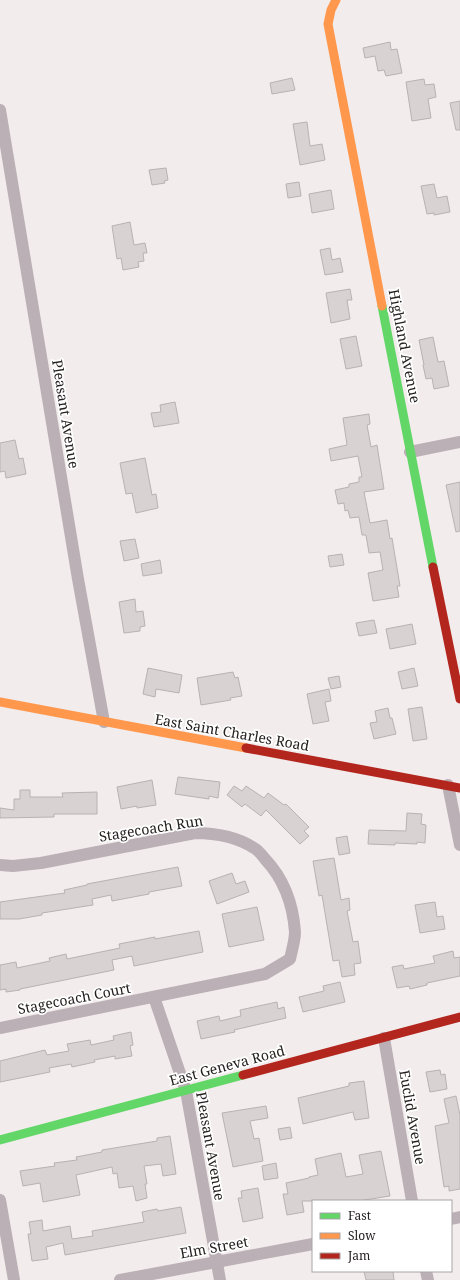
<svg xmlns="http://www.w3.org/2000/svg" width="460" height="1280" font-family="'Noto Serif',serif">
	<rect width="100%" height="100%" fill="#f2ecec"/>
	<g fill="#d8d3d2" stroke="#b8b3b2">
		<polygon points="390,42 391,50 397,49 402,73 386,76 384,70 378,71 375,56 365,58 363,48"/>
		<polygon points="292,78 295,90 272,94 270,83"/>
		<polygon points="424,79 425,85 434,84 436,97 428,99 431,118 412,121 406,82"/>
		<polygon points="460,101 460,130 456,130 450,103"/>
		<polygon points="307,122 310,146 322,144 325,160 300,165 293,124"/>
		<polygon points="166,168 168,180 164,181 165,183 152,185 149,170"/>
		<polygon points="299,182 301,196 288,198 286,184"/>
		<polygon points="434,184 437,198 447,196 450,212 434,215 434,213 427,214 421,186"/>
		<polygon points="331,190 334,209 312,213 309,194"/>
		<polygon points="130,222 134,245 145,243 147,253 143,253 144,261 138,262 139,267 123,270 121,258 117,259 112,226"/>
		<polygon points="330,248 332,260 340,258 343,272 325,275 320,250"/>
		<polygon points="350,289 352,300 347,300 350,319 331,323 326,293"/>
		<polygon points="356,336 362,366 346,369 340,339"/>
		<polygon points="433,337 438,362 444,361 449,386 434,389 432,378 426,379 423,365 424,365 419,340"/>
		<polygon points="175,402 179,423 154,427 151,413 161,412 160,405"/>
		<polygon points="369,414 370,424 367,425 371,447 377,445 384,489 364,492 370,523 387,520 390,539 392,538 400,586 397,586 399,597 373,601 368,573 383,570 380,552 369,553 366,535 362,535 359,517 350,518 348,510 345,511 344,503 338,504 335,490 349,487 349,484 359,482 359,477 362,477 358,456 331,461 329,449 347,445 343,418"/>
		<polygon points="15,440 19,459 23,458 26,474 6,478 5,471 0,472 0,443"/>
		<polygon points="145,458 152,495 156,494 158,508 136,513 132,493 126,494 120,463"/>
		<polygon points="460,482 460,531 456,532 446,485"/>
		<polygon points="135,539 139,558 124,561 120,541"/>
		<polygon points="342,554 344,565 330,567 328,556"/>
		<polygon points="160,560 162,573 143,576 141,564"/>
		<polygon points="135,599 136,612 143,611 145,626 140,627 140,631 124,633 119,602"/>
		<polygon points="374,620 377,633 359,636 356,623"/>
		<polygon points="412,624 416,644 390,649 386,629"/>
		<polygon points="148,668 182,675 179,693 156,689 155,697 143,694"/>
		<polygon points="414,668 418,686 402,689 398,672"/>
		<polygon points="233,672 235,678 238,677 242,696 230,698 231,700 201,705 197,678"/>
		<polygon points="339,676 341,687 331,689 328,678"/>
		<polygon points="329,689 331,701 325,702 329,721 313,724 307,694"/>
		<polygon points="422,707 427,739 413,741 408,709"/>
		<polygon points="388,708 390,718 392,718 396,734 374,739 370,723 377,722 375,711"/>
		<polygon points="178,777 220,782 218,798 209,796 209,799 175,794"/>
		<polygon points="152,780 156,805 137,808 137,806 121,809 117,787"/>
		<polygon points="234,786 242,791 246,786 264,798 268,793 284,805 286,804 309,827 304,831 309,836 300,844 266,810 261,816 245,804 242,807 227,795"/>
		<polygon points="20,790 30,790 30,797 63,797 62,793 97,792 97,814 54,814 54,817 0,818 0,808 14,810 14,799 20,799"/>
		<polygon points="407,813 422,814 421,824 426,825 425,843 417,842 417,844 395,843 395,845 368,844 369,830 406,831"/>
		<polygon points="347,836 350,853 339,855 336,838"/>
		<polygon points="334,858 341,900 349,898 350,910 347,911 353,942 358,941 361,963 354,964 355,975 342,977 339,960 333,961 322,895 319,896 313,861"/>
		<polygon points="178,867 182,886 149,892 149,894 112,901 111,895 92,899 93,905 42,913 42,915 19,919 0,919 0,902 65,893 64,890 87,885 87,884"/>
		<polygon points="232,873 236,884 245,881 249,892 217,904 209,881"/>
		<polygon points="435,902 437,917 443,916 445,929 420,933 415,905"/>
		<polygon points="257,907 264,940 229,947 222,914"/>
		<polygon points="199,931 203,952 134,966 132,956 112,960 114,970 20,989 20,990 6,992 6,989 0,990 0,965 16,962 17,968 50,961 49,958 66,954 67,959 120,948 119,944 155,937 155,939"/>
		<polygon points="453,951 454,958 460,957 460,976 427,983 427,985 410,989 409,986 397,988 392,967 403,965 404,969 435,963 433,956"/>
		<polygon points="340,982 345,1002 303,1012 299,997 324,991 323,986"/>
		<polygon points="277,1002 278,1009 284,1007 286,1018 234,1030 235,1032 201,1039 197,1021 219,1016 220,1021 241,1016 240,1010"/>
		<polygon points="131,1032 133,1045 130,1046 132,1056 115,1059 115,1056 94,1060 95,1062 72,1067 71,1064 49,1068 50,1072 0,1082 0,1061 45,1050 47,1055 69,1051 67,1044 90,1040 91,1045 114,1040 113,1036"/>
		<polygon points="440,1070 441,1075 445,1074 447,1089 430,1092 426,1072"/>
		<polygon points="364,1081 369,1118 355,1120 353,1112 303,1124 298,1098 349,1086 349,1083"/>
		<polygon points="456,1096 460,1115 460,1189 449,1191 449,1186 444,1187 435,1126 449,1123 444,1099"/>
		<polygon points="266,1106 268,1118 250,1121 254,1139 259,1138 263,1161 233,1167 222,1113"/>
		<polygon points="290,1127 292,1138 280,1140 278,1129"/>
		<polygon points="170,1136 176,1174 163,1176 161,1164 144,1166 147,1184 145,1184 147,1198 136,1201 133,1186 119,1188 117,1173 113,1174 112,1167 76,1175 80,1195 43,1202 40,1183 23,1186 20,1171 55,1166 54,1163 77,1160 76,1157 102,1152 102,1150 157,1141 157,1138"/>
		<polygon points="381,1151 390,1196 358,1201 302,1201 304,1212 287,1215 283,1194 288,1194 286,1183 309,1178 309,1177 318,1175 315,1159 341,1153 346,1177 363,1174 359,1155"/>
		<polygon points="276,1163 278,1178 264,1180 262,1166"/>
		<polygon points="258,1188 263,1218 243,1222 238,1198 242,1198 241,1191"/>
		<polygon points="181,1207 186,1233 65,1255 63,1243 46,1247 48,1259 32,1261 28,1234 31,1234 29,1222 42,1220 43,1231 70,1226 72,1239 93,1236 92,1231 144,1222 142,1212 157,1209 158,1211"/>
		<polygon points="364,1271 393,1271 394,1280 366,1280"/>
	</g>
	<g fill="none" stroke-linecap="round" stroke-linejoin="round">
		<g stroke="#bbb0b6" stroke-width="12">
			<polyline points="0,110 78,579 104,722"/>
			<polyline points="410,452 460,442"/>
			<polyline points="448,785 460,845"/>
			<path d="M0,865L13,866L41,863L195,833C216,833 237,837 254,848C258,850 262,855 265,859C284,879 293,904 295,932C295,940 292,950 290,959L265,974L0,1028"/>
			<polyline points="154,997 186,1091 220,1280"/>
			<polyline points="384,1038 412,1201"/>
			<polyline points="0,1200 14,1280"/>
			<polyline points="451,1219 460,1217"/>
			<polyline points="426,1271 428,1280"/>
			<polyline points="120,1280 313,1244"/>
		</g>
		<g stroke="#63d668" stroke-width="9">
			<polyline points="382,306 433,567"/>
			<polyline points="0,1140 243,1075"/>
		</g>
		<g stroke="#ff974d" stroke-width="9">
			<polyline points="336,0 331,10 328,24 382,306"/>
			<polyline points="0,702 246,748"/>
		</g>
		<g stroke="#b3261e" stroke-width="9">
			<polyline points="433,567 460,699"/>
			<polyline points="246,748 460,788"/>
			<polyline points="243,1075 460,1017"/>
		</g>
	</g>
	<g text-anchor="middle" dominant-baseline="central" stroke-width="3.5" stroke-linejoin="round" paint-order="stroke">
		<g font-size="14" fill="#252020" stroke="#fff">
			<text transform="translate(405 346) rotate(79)">Highland Avenue</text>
			<text transform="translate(66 414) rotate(81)">Pleasant Avenue</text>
			<text transform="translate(232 732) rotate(10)">East Saint Charles Road</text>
			<text transform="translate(151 828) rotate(-9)">Stagecoach Run</text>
			<text transform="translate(74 998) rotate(-11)">Stagecoach Court</text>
			<text transform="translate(227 1065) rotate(-15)">East Geneva Road</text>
			<text transform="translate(413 1117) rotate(80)">Euclid Avenue</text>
			<text transform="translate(211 1146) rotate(80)">Pleasant Avenue</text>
			<text transform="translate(214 1247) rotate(-10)">Elm Street</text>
		</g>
	</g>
	<rect x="312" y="1200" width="140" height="72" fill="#ffffff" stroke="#a8a6a6"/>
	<rect x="320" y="1213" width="20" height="6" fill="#63d668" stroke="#a8a6a6"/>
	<text x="348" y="1220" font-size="12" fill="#252020">Fast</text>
	<rect x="320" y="1233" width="20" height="6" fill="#ff974d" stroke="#a8a6a6"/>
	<text x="348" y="1240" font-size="12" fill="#252020">Slow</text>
	<rect x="320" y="1253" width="20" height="6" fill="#b3261e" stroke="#a8a6a6"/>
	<text x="348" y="1260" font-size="12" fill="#252020">Jam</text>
</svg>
